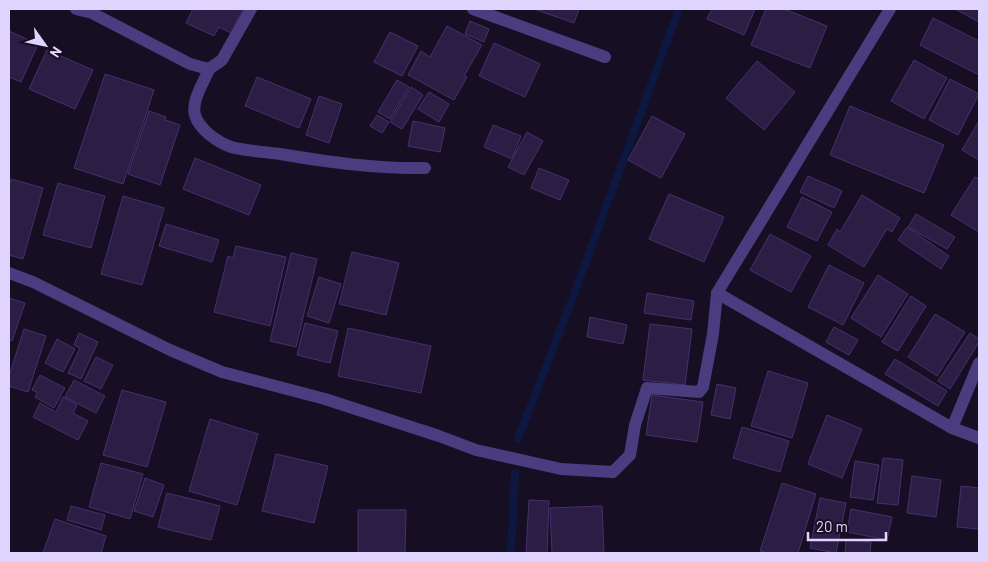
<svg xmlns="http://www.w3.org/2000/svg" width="988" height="562" font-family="Barlow,sans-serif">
	<rect width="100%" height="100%" fill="#160f23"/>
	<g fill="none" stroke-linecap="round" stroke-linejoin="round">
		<g stroke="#0d173f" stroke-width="8">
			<polyline points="518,439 573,297 679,9"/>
			<polyline points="511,553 515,473"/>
		</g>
	</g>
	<g fill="#2b1d43" stroke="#46306e">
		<polygon points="193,9 243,9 231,33 219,27 214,36 186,23"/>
		<polygon points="534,9 579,9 574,23"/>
		<polygon points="712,9 755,9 744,35 707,19"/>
		<polygon points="766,9 784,9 827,26 810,68 751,45"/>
		<polygon points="955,9 979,9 979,22"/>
		<polygon points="933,18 979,41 979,75 920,45"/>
		<polygon points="470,21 489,29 484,42 465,34"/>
		<polygon points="447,26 482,45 464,76 467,77 454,100 408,75 421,51 430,57"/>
		<polygon points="9,31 38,44 21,82 9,77"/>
		<polygon points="390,32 418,46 402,76 374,62"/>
		<polygon points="494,43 540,64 525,97 479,76"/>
		<polygon points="47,50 93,70 75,109 29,89"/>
		<polygon points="914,60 947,78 924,119 891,101"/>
		<polygon points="757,61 795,92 764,130 726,98"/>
		<polygon points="105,74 154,90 123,184 74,168"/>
		<polygon points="257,77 311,99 299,128 245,106"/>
		<polygon points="950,79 979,94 958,135 929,120"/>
		<polygon points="397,80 409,87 390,119 378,112"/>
		<polygon points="411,87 423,95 402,129 390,122"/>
		<polygon points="429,92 449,104 439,122 418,109"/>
		<polygon points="319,96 342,104 329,143 306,135"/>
		<polygon points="850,106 944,145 924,193 830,155"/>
		<polygon points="149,111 166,117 165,120 180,125 160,185 128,174"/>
		<polygon points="377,115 389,122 382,133 370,126"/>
		<polygon points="652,116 685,134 661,178 628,160"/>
		<polygon points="413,121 445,128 440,152 408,146"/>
		<polygon points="979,121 979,160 962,150"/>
		<polygon points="493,125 521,136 512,159 484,147"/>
		<polygon points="527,132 543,141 524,175 508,167"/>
		<polygon points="195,158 261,185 249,215 183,189"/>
		<polygon points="539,168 569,180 560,200 531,188"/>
		<polygon points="808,176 842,191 834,208 800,192"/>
		<polygon points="975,177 979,179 979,232 951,215"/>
		<polygon points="11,179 43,188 23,259 9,255 9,187"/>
		<polygon points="58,183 105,196 91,248 43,235"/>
		<polygon points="669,194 724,217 704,262 649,239"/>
		<polygon points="862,195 900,218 892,232 887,229 864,267 828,245 837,229 840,232"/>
		<polygon points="123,196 164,208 142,285 101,274"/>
		<polygon points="802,197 832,212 817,241 787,227"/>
		<polygon points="916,214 955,237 947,249 908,227"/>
		<polygon points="166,224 219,240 212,262 159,246"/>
		<polygon points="907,227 949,256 941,269 898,240"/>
		<polygon points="770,234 811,256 791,292 750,270"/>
		<polygon points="236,246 286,257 270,326 214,312 228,256 233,258"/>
		<polygon points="352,252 399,263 386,315 339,304"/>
		<polygon points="291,253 317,259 296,347 270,341"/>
		<polygon points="829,265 864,283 843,325 808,307"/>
		<polygon points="878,275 908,294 881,337 851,318"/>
		<polygon points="319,277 341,284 329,323 307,316"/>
		<polygon points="647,293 694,301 691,320 644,313"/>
		<polygon points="911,296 926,306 898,351 882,342"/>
		<polygon points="9,298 25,303 12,341 9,340"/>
		<polygon points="935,314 965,332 937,376 908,357"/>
		<polygon points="590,317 627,325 623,344 587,337"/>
		<polygon points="305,323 338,331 330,363 297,355"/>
		<polygon points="650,324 692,329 685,385 643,380"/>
		<polygon points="834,327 858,340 849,355 826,342"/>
		<polygon points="348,328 431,346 421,393 338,376"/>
		<polygon points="24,329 46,336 28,392 9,386 9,376"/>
		<polygon points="79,333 98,342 81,379 68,373 80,348 74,345"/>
		<polygon points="970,333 979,339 979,342 950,389 938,381"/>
		<polygon points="57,339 75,349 63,372 45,363"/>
		<polygon points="96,357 113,365 101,389 84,381"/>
		<polygon points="895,359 947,391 938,406 885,374"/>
		<polygon points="768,371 808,383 792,438 751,426"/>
		<polygon points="40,375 65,388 54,408 35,397 37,392 32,390"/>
		<polygon points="74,380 105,396 96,413 65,397"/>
		<polygon points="717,384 736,388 730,419 711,415"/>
		<polygon points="122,390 166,402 147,467 103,455"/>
		<polygon points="652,395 703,402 697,442 646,435"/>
		<polygon points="63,397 77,405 73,413 88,421 78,440 33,417 40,403 56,412"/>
		<polygon points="827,415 862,429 842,478 808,464"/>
		<polygon points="210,419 258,434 237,505 189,491"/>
		<polygon points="742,427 789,441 780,472 733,458"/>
		<polygon points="276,454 328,466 314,523 262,511"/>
		<polygon points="883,458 903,460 898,505 877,503"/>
		<polygon points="855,461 879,465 873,500 850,497"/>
		<polygon points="101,463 143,474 130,519 89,507"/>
		<polygon points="912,476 941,480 936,517 907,513"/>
		<polygon points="145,478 164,485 153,517 134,511"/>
		<polygon points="782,483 816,494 798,553 769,553 760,551"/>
		<polygon points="961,486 979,488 979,529 957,527"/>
		<polygon points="167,493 220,506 211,540 158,527"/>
		<polygon points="820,498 846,503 836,553 810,548"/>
		<polygon points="529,500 549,501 547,553 526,553"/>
		<polygon points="71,506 105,515 101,530 67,520"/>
		<polygon points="602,506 604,553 552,553 550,508"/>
		<polygon points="851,509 892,517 887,540 847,532"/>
		<polygon points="358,510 406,510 405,553 358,553"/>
		<polygon points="55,519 106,536 101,553 43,553"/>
		<polygon points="846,540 871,542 870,553 845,553"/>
	</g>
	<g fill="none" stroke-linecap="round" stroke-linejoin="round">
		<g stroke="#4a3d7f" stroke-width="12">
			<polyline points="76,9 92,13 190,64 209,69 222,60 251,9"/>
			<polyline points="473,9 605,57"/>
			<path d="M209,69C204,82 191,101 195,115C199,129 217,142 231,147C246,151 265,152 280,154C328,162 376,169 425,168"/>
			<polyline points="9,273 33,282 170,350 222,372 325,399 439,436 476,450 561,469 613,472 630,455 635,425 647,388 699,392 703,387 713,334 717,293 890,9"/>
			<polyline points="717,293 952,428 979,438"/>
			<polyline points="952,428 979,363"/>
		</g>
	</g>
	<rect width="988" height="562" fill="none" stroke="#dfd4fd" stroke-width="20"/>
	<g transform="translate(45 45) rotate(123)" stroke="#160f23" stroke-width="4" paint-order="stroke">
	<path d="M0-4L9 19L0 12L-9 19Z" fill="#dfd4fd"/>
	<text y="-8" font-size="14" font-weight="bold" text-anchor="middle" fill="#dfd4fd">N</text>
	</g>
	<path d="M808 532v8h78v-8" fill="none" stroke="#dfd4fd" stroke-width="2.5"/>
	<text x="816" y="532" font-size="15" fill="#dfd4fd" stroke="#160f23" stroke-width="4" paint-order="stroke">20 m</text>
</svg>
